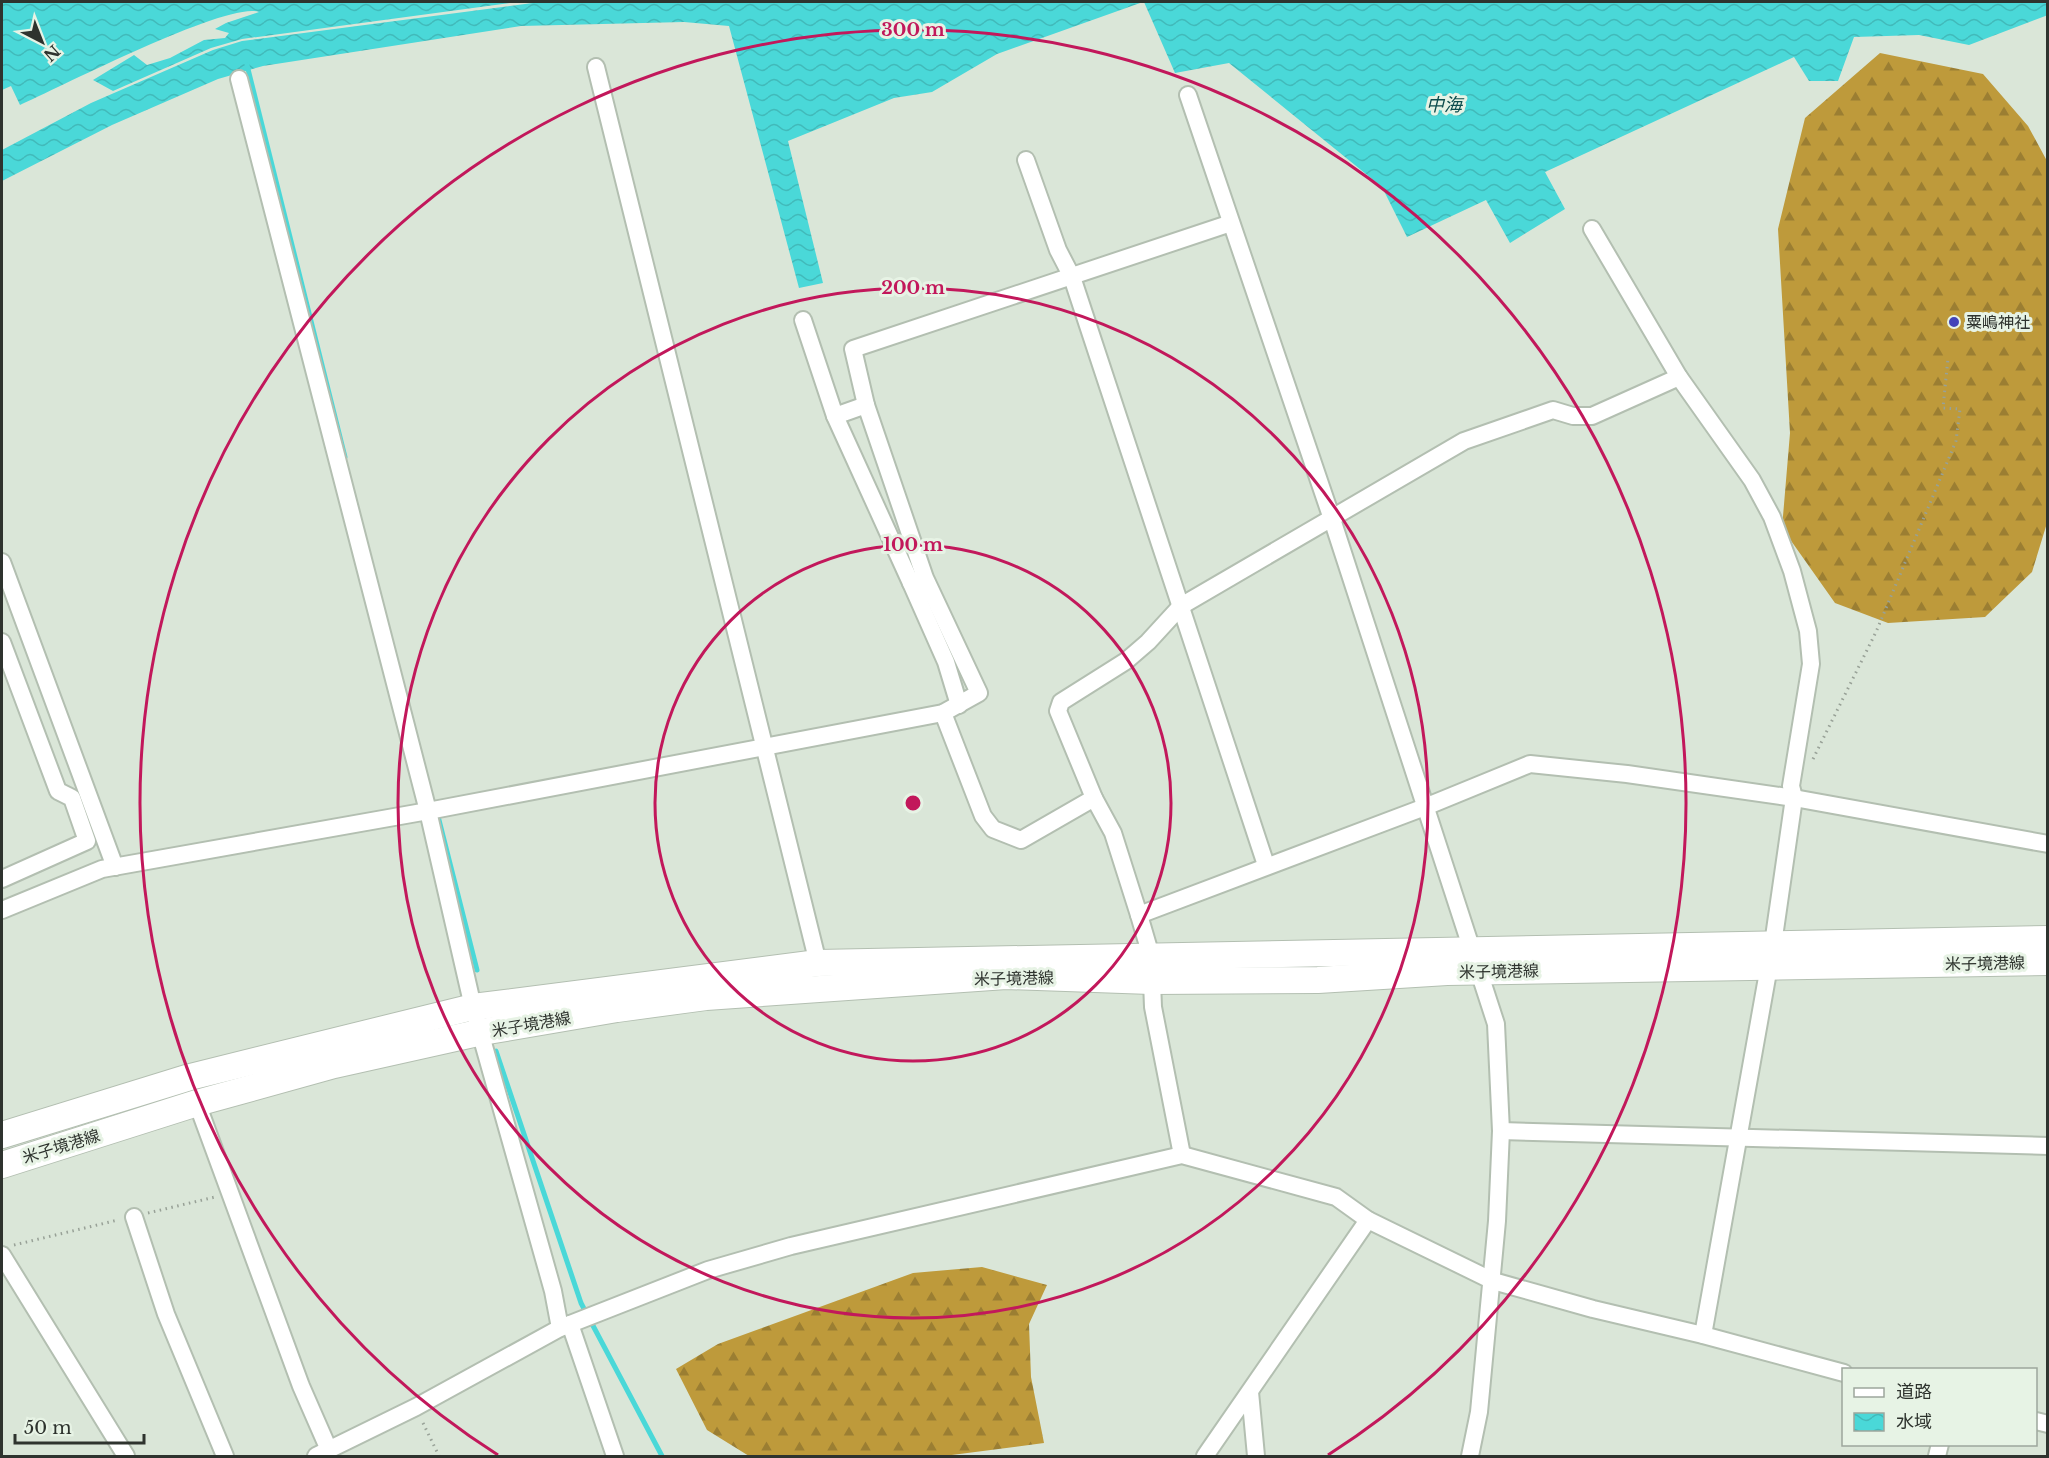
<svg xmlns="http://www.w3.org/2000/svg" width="2049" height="1458" font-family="'Libre Baskerville','Noto Sans JP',serif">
	<defs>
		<pattern id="forest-firs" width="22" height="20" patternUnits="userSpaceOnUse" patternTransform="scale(1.5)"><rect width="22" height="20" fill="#be9a3b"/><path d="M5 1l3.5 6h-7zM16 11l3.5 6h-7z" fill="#9b7e32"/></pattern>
		<pattern id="water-waves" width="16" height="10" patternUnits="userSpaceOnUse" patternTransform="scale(1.5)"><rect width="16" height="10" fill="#4ad8d8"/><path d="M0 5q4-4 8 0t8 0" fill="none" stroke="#41baba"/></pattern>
	</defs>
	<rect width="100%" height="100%" fill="#dae6d8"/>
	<g fill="url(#forest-firs)">
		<polygon points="1880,53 1983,74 2028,126 2047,161 2047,523 2032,572 1985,617 1888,623 1835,603 1782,528 1790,433 1778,229 1805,118"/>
		<polygon points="982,1267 1047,1285 1029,1324 1031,1377 1044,1443 944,1456 749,1456 707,1430 676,1369 718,1344 913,1273"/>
	</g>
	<g fill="url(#water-waves)">
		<path d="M2,2H518L242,39L211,48L113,91L93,80L134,55L147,65L170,58L204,40L225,38L229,33L215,29L226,23L259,12C227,1 59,88 20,105L11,86L2,90Z"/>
		<polygon points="540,2 1143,2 997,54 932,92 894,98 788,141 823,283 799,288 729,26 684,22 521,26 263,66 218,79 112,125 2,181 2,150 91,103 213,50 242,41"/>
		<polygon points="1144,2 2047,2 2048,15 1969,45 1919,35 1854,37 1838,81 1809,81 1794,57 1545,172 1565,209 1510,243 1486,200 1407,237 1382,187 1229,63 1175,73"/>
	</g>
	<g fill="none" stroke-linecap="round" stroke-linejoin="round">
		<g stroke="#4ad8d8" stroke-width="5">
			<polyline points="247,65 345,457"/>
			<polyline points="437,812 477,970"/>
			<polyline points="496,1051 581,1303 662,1456"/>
		</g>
		<defs>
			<g id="minor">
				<polyline points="596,67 818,963"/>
				<polyline points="239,79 428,811 473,1007 553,1291 560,1328"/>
				<polyline points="1188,95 1332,519 1496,1024 1501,1131 1497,1221 1479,1412 1470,1456"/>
				<polyline points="1026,160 1058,250 1072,277 1266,865"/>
				<polyline points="1592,229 1679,377 1752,480 1772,517 1792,571 1808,631 1811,664 1791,786 1794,798 1773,944 1703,1335"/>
				<polyline points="803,320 835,416"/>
				<polyline points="866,405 835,416 911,583"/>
				<polyline points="2,562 115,867"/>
				<polyline points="919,580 911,583 946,662 959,705"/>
				<polyline points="2,642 58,791 72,798 87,841 2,879"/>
				<polyline points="943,713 983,816 993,829 1021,840 1094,798"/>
				<polyline points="2,910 102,869 428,811 943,713 979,693 925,578 866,405 853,349 1231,223"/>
				<polyline points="1139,915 1113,833 1094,798 1058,711 1061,702 1126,661 1148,642 1181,606 1464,441 1553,410 1573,416 1592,416 1679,377"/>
				<polyline points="197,1103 301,1386 329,1450"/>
				<polyline points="1501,1131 2048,1146"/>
				<polyline points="1182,1155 1153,1007 1151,956 1139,915 1425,807 1530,764 1627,774 1794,798 2048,844"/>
				<polyline points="134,1217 166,1314 225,1456"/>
				<polyline points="2,1255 126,1456"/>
				<polyline points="570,1324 615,1456"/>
				<polyline points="1250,1392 1256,1456"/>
				<polyline points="2036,1421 2048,1424"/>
				<polyline points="316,1456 416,1407 560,1328 708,1270 791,1246 1182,1155 1336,1197 1368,1220 1493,1281 1593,1309 1703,1335 1844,1373"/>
				<polyline points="1205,1456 1368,1220"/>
				<polyline points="1937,1456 1940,1444"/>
			</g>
			<g id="primary">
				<polyline points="2,1135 190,1077 473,1007 818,963 2048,939"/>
				<polyline points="2,1165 197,1103 334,1065 482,1032 617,1009 706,997 1006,976 1151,981 1318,980 1447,972 2048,962"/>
			</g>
		</defs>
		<use href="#minor" stroke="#b3bfb1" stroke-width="20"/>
		<use href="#primary" stroke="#b3bfb1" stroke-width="28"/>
		<g stroke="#98a197" stroke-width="3" stroke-dasharray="1.5 4.5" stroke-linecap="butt">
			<polyline points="1813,759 1876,632 1956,441 1960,409 1943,408 1948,358"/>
			<polyline points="148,1213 215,1197"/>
			<polyline points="14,1245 118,1220"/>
			<polyline points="423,1423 439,1456"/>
		</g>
		<use href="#minor" stroke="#fff" stroke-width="16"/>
		<use href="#primary" stroke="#fff" stroke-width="26"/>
	</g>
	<g fill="none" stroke="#c2185b" stroke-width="3">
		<circle cx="913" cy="803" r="258"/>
		<circle cx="913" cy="803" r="515"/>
		<path d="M498 1455A773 773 0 1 1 1328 1455"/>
	</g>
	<circle fill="#4244b9" stroke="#e7f3e5" stroke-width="2" cx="1954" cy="322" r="6"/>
	<g text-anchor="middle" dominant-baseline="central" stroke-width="6" stroke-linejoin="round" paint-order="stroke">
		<g font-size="16" fill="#2e332e" stroke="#e7f3e5" text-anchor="start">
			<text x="1966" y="322">粟嶋神社</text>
		</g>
		<g font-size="16" fill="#2e332e" stroke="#e7f3e5">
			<text transform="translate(1985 963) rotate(-1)">米子境港線</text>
			<text transform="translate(1499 971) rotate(-1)">米子境港線</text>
			<text transform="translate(1014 978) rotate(-1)">米子境港線</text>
			<text transform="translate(531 1024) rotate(-10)">米子境港線</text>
			<text transform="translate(61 1146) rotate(-17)">米子境港線</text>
		</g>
		<g font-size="18" font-style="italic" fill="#0d4c4c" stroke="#e7f3e5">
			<text x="1444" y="105">中海</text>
		</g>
	</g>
	<circle cx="913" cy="803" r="9" fill="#c2185b" stroke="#e7f3e5" stroke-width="3"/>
	<g font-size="18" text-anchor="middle" font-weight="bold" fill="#c2185b" stroke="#e7f3e5" stroke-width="6" stroke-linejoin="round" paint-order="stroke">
		<text x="913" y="36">300 m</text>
		<text x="913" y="294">200 m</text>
		<text x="913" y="551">100 m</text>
	</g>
	<rect width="2049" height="1458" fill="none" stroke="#2e332e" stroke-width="6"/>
	<rect x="1842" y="1368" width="195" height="78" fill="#e7f3e5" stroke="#9da69c" stroke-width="1.5"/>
	<rect x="1854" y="1388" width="30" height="9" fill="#ffffff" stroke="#9da69c" stroke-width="1.5"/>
	<text x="1896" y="1398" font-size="18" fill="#2e332e">道路</text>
	<rect x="1854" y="1413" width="30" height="18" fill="url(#water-waves)" stroke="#9da69c" stroke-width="1.5"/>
	<text x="1896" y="1428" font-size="18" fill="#2e332e">水域</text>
	<g transform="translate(42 42) rotate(138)" stroke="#e7f3e5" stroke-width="4.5" paint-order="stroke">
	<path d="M0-4.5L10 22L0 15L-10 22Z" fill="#2e332e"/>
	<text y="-9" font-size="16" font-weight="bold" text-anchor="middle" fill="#2e332e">N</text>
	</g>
	<path d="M15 1434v9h129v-9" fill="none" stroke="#2e332e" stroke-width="3"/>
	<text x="24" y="1434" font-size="18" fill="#2e332e" stroke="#e7f3e5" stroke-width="4.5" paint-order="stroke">50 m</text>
</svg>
